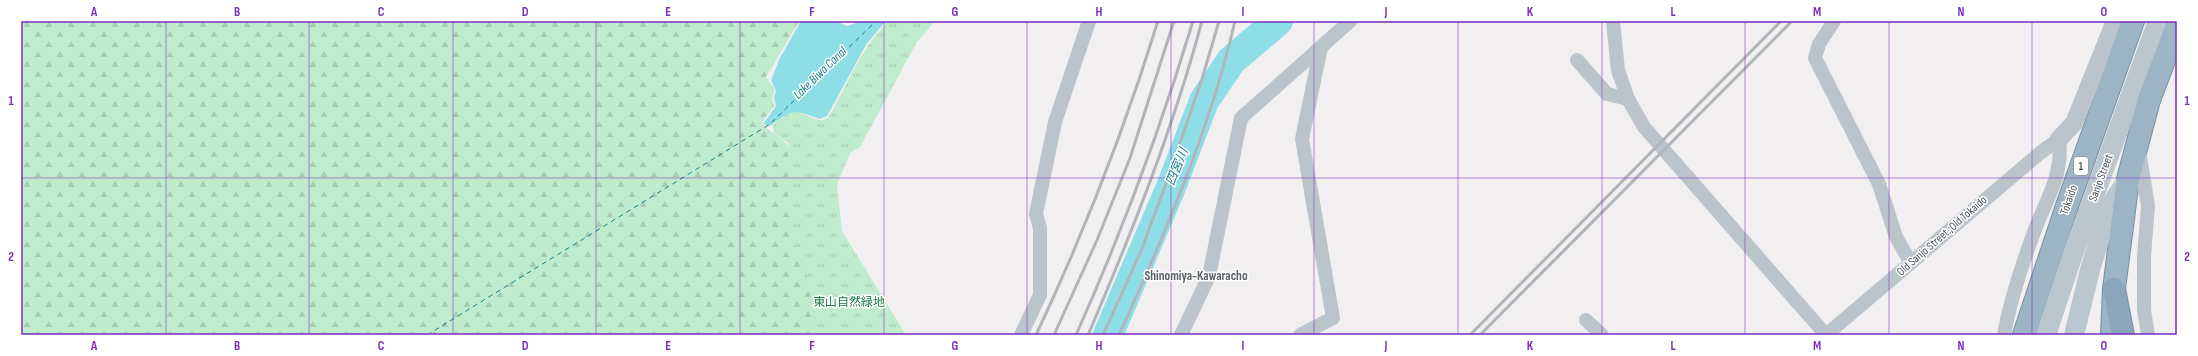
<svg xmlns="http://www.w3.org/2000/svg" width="2198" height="356" font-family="'Sofia Sans Condensed','Noto Sans JP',sans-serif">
	<defs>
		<pattern id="forest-firs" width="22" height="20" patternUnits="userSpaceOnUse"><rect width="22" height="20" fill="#bfeccc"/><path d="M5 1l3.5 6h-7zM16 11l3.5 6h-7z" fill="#a6ccb1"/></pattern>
		<pattern id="park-tufts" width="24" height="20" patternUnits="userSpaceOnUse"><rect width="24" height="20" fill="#bfeccc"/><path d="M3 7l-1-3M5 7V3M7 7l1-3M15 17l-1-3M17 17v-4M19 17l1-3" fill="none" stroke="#a6ccb1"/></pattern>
	</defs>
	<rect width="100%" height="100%" fill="#f1efef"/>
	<polygon fill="url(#forest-firs)" points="21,21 799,21 766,77 775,90 772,98 774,106 761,124 783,140 800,161 821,294 819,335 21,335"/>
	<path fill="url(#park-tufts)" d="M888,21H935L917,42L860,147L850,153L837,185L842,231L906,335H816V306L793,239L788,199V143L774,133L773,125C779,120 787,112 795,112C807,113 817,125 828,118C849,82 858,53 888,21Z"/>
	<path fill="#8edee7" d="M801,21H836L847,26L862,21H886L867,43L827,116L820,119C793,110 794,108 770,126L763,124L776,106L774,98L776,91L771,80L780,58Z"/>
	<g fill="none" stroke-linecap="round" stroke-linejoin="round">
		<polyline stroke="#8edee7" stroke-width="30" points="1108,335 1171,187 1204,101 1231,61 1278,21"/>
		<polyline stroke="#147f8c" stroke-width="1" stroke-dasharray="5 4" stroke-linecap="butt" points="427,335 770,124 876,21"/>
		<defs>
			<g id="trunk">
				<polyline points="2024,335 2067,206 2133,21"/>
				<polyline points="2112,335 2114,289 2128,179 2149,100 2177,26"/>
			</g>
			<polyline id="motorway" points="2114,289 2123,335"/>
		</defs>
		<use href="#trunk" stroke="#7491a7" stroke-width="24"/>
		<use href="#motorway" stroke="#7491a7" stroke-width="24"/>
		<g stroke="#bbc4cb" stroke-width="14">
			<polyline points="1613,21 1618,70 1628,99 1644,127 1826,335"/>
			<polyline points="1834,21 1819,44 1815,58 1879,184 1896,237 1911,263"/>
			<polyline points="1577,60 1607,94 1628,99"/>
			<polyline points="2139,151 2148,206 2144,256 2144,310 2148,335"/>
			<polyline points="1586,320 1602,335"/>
			<polyline points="1021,335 1040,295 1040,228 1036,214 1055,122 1089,21"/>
			<polyline points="1181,335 1209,276 1241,118 1321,47"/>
			<polyline points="1300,335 1333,318 1302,139 1321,47 1350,21"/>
			<path d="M1826,335L2040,153L2059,139C2064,174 2046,200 2034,232C2022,265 2010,300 2004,335"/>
		</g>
		<polyline stroke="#bbc4cb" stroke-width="18" points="2059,139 2074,123 2115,21"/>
		<g stroke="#bbc7cf" stroke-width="20">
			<polyline points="2046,335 2074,251 2158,21"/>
			<polyline points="2074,335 2090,270 2109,208 2128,179"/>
		</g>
		<use href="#trunk" stroke="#9cb4c4" stroke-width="22"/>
		<use href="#motorway" stroke="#89a6bb" stroke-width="22"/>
		<g stroke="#b1b5b9" stroke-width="3">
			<path d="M1036,335C1085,231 1124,131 1158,21"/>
			<polyline points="1054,335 1097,240 1130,158 1174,21"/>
			<path d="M1076,335C1122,232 1161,128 1193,21"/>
			<path d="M1088,335C1132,232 1173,129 1202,21"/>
			<polyline points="1103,335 1141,251 1164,189 1202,79 1219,21"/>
			<path d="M1119,335C1165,234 1210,129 1235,21"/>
			<polyline points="1470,335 1781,21"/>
			<polyline points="1480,335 1792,21"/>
		</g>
	</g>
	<path fill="none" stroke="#7b2cbf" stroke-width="1" stroke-opacity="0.55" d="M166,21V335M309,21V335M453,21V335M596,21V335M740,21V335M884,21V335M1027,21V335M1171,21V335M1314,21V335M1458,21V335M1602,21V335M1745,21V335M1889,21V335M2032,21V335M21,178H2177"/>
	<g text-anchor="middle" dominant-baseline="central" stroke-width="3" stroke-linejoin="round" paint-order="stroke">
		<rect fill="#fff" stroke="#7f878c" stroke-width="1" x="2074" y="157" width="14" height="18" rx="3"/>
		<g font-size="11" font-weight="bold" fill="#48545b">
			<text x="2081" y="166">1</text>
		</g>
		<g font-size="12" fill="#48545b" stroke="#fff">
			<text transform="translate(2101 178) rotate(-70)">Sanjo Street</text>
			<text transform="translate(2069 200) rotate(-71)">Tokaido</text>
			<text transform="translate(1942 236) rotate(-41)">Old Sanjo Street.;Old Tokaido</text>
		</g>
		<g font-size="12" fill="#1c7941" stroke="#fff">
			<text x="849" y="302">東山自然緑地</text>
		</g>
		<g font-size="13" font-style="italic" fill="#147f8c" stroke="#fff">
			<text transform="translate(820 73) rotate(-44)">Lake Biwa Canal</text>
			<text transform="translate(1177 167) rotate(-68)">四宮川</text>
		</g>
		<g font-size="13" font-weight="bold" fill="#5b6063" stroke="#fff">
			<text x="1196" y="276">Shinomiya-Kawaracho</text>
		</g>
	</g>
	<rect width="2198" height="356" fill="none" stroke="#ffffff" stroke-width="44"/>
	<rect x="22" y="22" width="2154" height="312" fill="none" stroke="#7b2cbf" stroke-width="1.5"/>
	<g font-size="13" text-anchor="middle" font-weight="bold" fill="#7b2cbf">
		<text x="94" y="16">A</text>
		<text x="237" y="16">B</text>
		<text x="381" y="16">C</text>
		<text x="525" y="16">D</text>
		<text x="668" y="16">E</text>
		<text x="812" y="16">F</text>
		<text x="955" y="16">G</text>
		<text x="1099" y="16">H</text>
		<text x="1243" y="16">I</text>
		<text x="1386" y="16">J</text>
		<text x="1530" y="16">K</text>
		<text x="1673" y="16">L</text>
		<text x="1817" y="16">M</text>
		<text x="1961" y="16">N</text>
		<text x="2104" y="16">O</text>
		<text x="11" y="105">1</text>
		<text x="2187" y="105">1</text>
		<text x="11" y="261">2</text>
		<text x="2187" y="261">2</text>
		<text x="94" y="350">A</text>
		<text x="237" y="350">B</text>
		<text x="381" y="350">C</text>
		<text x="525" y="350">D</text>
		<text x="668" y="350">E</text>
		<text x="812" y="350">F</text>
		<text x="955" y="350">G</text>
		<text x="1099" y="350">H</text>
		<text x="1243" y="350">I</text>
		<text x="1386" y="350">J</text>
		<text x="1530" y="350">K</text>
		<text x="1673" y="350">L</text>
		<text x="1817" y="350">M</text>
		<text x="1961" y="350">N</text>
		<text x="2104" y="350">O</text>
	</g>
</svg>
